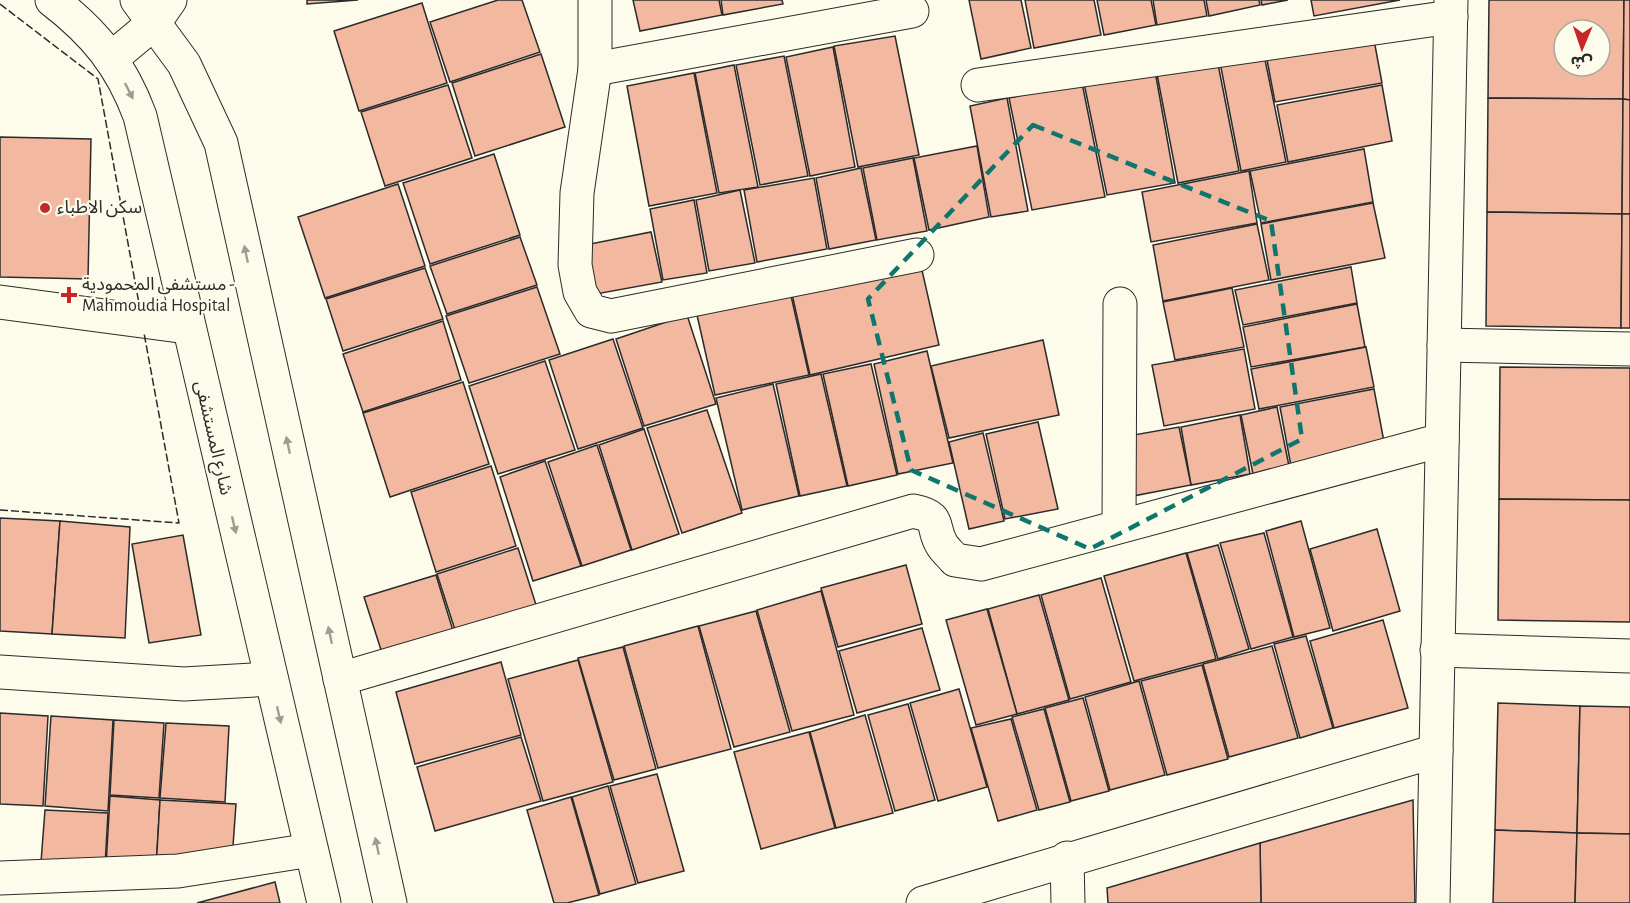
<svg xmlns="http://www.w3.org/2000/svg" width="1630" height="903" font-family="'Alegreya Sans','Noto Sans Arabic',sans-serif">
	<rect width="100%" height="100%" fill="#fdfbea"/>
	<g fill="#f2b8a0" stroke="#2b2b2b" stroke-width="1.5" fill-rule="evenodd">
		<polygon points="307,0 358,0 307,4"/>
		<polygon points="498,0 522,0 540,52 450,82 430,22"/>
		<polygon points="633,0 719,0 722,15 640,31"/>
		<polygon points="721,0 782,0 783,4 723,15"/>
		<polygon points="969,0 1021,0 1031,48 981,59"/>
		<polygon points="1025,0 1094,0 1101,35 1034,48"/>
		<polygon points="1097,0 1151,0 1156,25 1104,35"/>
		<polygon points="1153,0 1204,0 1207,16 1157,25"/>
		<polygon points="1206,0 1259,0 1260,5 1209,16"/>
		<polygon points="1261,0 1288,0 1262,5"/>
		<polygon points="1311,0 1400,0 1314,16"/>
		<path d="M1489,0H1624L1623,99L1488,98ZM1564,30H1600V66H1564Z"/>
		<polygon points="1624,0 1630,0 1630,100 1623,99"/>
		<polygon points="422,3 447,83 359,111 334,31"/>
		<polygon points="1372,29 1382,83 1275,102 1265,49"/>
		<polygon points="895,36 919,155 858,167 834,46"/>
		<polygon points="833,47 855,167 810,176 786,57"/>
		<polygon points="1263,50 1286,162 1241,171 1219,57"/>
		<polygon points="541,54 565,127 475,156 452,83"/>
		<polygon points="784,56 808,176 760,185 736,65"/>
		<polygon points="1217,59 1239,171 1178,183 1156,69"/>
		<polygon points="734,65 758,187 719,193 695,73"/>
		<polygon points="1155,71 1175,183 1107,195 1084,83"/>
		<polygon points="694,73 717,193 649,206 627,86"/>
		<polygon points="1082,83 1105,197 1032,210 1009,98"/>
		<polygon points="448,85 472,158 385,186 361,112"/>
		<polygon points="1382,85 1392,141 1288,162 1277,105"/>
		<polygon points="1007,98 1028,211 991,217 970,106"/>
		<polygon points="1488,98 1623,99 1622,214 1487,212"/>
		<polygon points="1623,99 1630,100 1630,214 1622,214"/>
		<polygon points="0,137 91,139 88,279 0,277"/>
		<polygon points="977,146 989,217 929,230 914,158"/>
		<polygon points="1364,149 1373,202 1261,223 1250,171"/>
		<polygon points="494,154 520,235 430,264 403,183"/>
		<polygon points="913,158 927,231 877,240 863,168"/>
		<polygon points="861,168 876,240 829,249 816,178"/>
		<polygon points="1249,171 1257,223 1151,242 1142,192"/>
		<polygon points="814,178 827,249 757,262 744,190"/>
		<polygon points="398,184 425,266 325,298 298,217"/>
		<polygon points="740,190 755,263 709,271 696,200"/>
		<polygon points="694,200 707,273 663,280 650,209"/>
		<polygon points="1373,203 1385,258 1271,280 1261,224"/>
		<polygon points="1487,212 1622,214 1621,328 1486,326"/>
		<polygon points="1622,214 1630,214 1630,328 1621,328"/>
		<polygon points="1257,224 1269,280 1163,301 1153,245"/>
		<polygon points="651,232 662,282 596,294 585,245"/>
		<polygon points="520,237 537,285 447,314 430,266"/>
		<polygon points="919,257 939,345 810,375 790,285"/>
		<polygon points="1351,267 1357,303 1243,325 1235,290"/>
		<polygon points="425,268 443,319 343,351 326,299"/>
		<polygon points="537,287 560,354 469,383 446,316"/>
		<polygon points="789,287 809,375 715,395 695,306"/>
		<polygon points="1232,288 1244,347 1175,360 1163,302"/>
		<polygon points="1357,304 1365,347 1251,367 1243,327"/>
		<polygon points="687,315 716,404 644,426 616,339"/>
		<polygon points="443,321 461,380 363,412 343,354"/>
		<polygon points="613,339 643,428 578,449 549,360"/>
		<polygon points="1043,340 1059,415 949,438 931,366"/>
		<polygon points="1366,347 1374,387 1259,409 1251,369"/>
		<polygon points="1244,349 1255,409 1164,426 1152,365"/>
		<polygon points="927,351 953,463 898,474 874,364"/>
		<polygon points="545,361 575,450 498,474 469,386"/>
		<polygon points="871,364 897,475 848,486 823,374"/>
		<polygon points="1500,367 1630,368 1630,500 1499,499"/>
		<polygon points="821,374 847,486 800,496 776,384"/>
		<polygon points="463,382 489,464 390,497 363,413"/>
		<polygon points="773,384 799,496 742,510 716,398"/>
		<polygon points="1374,389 1385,447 1291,466 1280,407"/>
		<polygon points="1277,407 1289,466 1253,474 1241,415"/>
		<polygon points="707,410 742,513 682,533 647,428"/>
		<polygon points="1240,415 1250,474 1191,485 1181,427"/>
		<polygon points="1038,422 1058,509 1005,519 986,434"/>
		<polygon points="1179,427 1191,485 1133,496 1122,437"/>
		<polygon points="644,429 679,534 632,550 599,445"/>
		<polygon points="983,433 1004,521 969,529 949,442"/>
		<polygon points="597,445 631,550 582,566 548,462"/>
		<polygon points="545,461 581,566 533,581 500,477"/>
		<polygon points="491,466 516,546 436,572 411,492"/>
		<polygon points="1499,499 1630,500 1630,622 1498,620"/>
		<polygon points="0,518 60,521 52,634 0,631"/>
		<polygon points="60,521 130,527 125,638 52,634"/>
		<polygon points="1301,521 1330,628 1294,637 1266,531"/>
		<polygon points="1377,529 1400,611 1333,631 1310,549"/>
		<polygon points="1264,533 1293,637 1251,649 1220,543"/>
		<polygon points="183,535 201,635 149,643 132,544"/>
		<polygon points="1218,545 1249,649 1218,659 1187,553"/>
		<polygon points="518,548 537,608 456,633 437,574"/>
		<polygon points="1186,553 1216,659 1134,681 1104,576"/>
		<polygon points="906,565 922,624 838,647 821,588"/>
		<polygon points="436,575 454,634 383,656 364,597"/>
		<polygon points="1101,578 1131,682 1070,699 1041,595"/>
		<polygon points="821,591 854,715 792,731 757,610"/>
		<polygon points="1039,595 1069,700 1017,714 988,609"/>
		<polygon points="987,609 1017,714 976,725 946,620"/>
		<polygon points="756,611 790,732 734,747 699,626"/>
		<polygon points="1383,620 1408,708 1334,728 1310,641"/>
		<polygon points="698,626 731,749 658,768 624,646"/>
		<polygon points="922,628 940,690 857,713 839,651"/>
		<polygon points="1306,636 1333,728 1300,738 1274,644"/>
		<polygon points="1272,646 1298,738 1229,757 1203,664"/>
		<polygon points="623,647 656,769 614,780 578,658"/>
		<polygon points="578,660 613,782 543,801 508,679"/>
		<polygon points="501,662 521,735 415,764 396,692"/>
		<polygon points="1202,665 1228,759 1167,775 1141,681"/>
		<polygon points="1139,681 1165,775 1110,790 1085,697"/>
		<polygon points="959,689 987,787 938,801 910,703"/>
		<polygon points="1083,698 1109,791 1071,801 1045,708"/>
		<polygon points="1498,703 1580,706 1577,833 1495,830"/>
		<polygon points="908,704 935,800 895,811 868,715"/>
		<polygon points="1580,706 1630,707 1630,834 1577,833"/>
		<polygon points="1044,709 1070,802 1039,810 1012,717"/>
		<polygon points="0,713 48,716 43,806 0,804"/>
		<polygon points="865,715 893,813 836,828 810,732"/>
		<polygon points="51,716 113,720 108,811 45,806"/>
		<polygon points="1011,719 1037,810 998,821 971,728"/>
		<polygon points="114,720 164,723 159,798 110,795"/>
		<polygon points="166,723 229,726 225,802 160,798"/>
		<polygon points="809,732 835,828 761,849 734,752"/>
		<polygon points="521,737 541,801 435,831 417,767"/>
		<polygon points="657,774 684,871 638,883 610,786"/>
		<polygon points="608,786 636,884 600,894 572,797"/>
		<polygon points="110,796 160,800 156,869 106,866"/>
		<polygon points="571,797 599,895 567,903 554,903 527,810"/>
		<polygon points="160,800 236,804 232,860 156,869"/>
		<polygon points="1413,800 1415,903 1261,903 1260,843"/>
		<polygon points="45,810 108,813 105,866 41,862"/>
		<polygon points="1495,830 1577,833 1575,903 1493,903"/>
		<polygon points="1577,833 1630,834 1630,903 1575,903"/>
		<polygon points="1260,843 1261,903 1108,903 1107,888"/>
		<polygon points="275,882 280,903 197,903"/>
	</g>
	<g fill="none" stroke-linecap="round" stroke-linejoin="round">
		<defs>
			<g id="minor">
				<path d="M52,0C95,33 121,65 140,116L324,903"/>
				<polyline points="137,0 184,64 221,143 390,903"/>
				<polyline points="595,0 595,69 577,193 575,265 580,292 591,311 611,316 917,255"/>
				<polyline points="112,58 154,23 170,0"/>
				<polyline points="595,69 912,11"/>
				<polyline points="978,85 1451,17"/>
				<polyline points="0,302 187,327"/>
				<polyline points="1444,345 1630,349"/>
				<polyline points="1119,526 1120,304"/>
				<polyline points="1437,650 1630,656"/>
				<polyline points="0,672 184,684 271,679"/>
				<path d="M340,679L913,511C943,517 930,525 942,545C945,550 951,555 955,560L981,564L1442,440"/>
				<polyline points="1067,858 1068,903"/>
				<polyline points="0,878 178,871 311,850"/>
				<polyline points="923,903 1436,751"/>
				<polyline points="1433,903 1451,0"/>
			</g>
		</defs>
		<use href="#minor" stroke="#2b2b2b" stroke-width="35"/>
		<use href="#minor" stroke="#fdfbea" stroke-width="33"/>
		<g stroke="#2b2b2b" stroke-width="1.5" stroke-dasharray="8 3" stroke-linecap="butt">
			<polyline points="0,4 98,79 140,309"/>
			<polyline points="0,510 179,523 144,333"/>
		</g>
	</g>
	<defs><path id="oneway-solid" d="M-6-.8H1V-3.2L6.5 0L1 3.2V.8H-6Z" transform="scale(1.5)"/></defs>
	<g fill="#9e9d94">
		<use href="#oneway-solid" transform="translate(129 91) rotate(63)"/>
		<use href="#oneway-solid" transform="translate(246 254) rotate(-102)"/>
		<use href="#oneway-solid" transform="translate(288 445) rotate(-102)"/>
		<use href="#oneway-solid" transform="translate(234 525) rotate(77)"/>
		<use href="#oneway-solid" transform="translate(330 635) rotate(-102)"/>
		<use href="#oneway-solid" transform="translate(279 715) rotate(77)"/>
		<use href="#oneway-solid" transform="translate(377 846) rotate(-102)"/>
	</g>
	<path fill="none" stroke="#0f766e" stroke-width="4.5" stroke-dasharray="12 8" stroke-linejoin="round" d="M1033,125L1271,221L1302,439L1090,549L911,470L868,299Z"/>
	<g fill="#c62828" stroke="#fdfbea" stroke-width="2">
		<circle cx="45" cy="208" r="6"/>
		<path d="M66 286h6v6h6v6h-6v6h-6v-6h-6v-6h6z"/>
	</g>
	<g text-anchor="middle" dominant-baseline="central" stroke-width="4.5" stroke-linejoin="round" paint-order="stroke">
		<g font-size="18" fill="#2b2b2b" stroke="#fdfbea" text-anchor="start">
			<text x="57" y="208">سكن الاطباء</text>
			<text x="82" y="285">مستشفى المحمودية -<tspan x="82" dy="21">Mahmoudia Hospital</tspan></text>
		</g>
		<g font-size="18" fill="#2b2b2b" stroke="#fdfbea">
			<text transform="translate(213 438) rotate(77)">شارع المستشفى</text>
		</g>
	</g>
	<g transform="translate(1582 48) rotate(182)"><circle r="28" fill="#fdfbea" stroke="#a9a89e" stroke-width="1.5"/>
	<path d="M0-4.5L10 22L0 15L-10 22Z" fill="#c62828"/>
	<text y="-9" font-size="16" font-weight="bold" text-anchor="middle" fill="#2b2b2b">ش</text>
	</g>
</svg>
